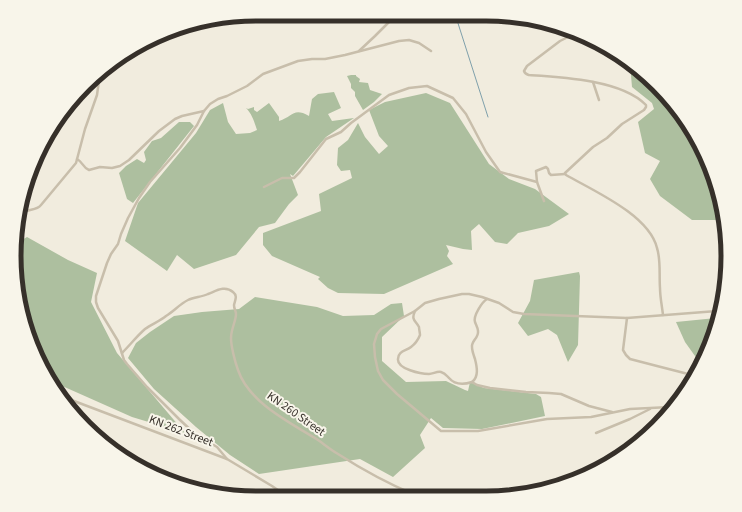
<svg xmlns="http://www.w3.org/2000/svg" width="742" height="512" font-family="'Source Sans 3',sans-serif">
	<rect width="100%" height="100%" fill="#f1ecde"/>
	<g fill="#adbf9f">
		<polygon points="630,64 657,85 679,118 679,121 682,123 710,164 721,220 692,220 660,196 650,179 660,161 645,153 638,122 654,109 652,103 632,87"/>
		<polygon points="351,75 356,75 356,76 360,79 359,82 368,83 370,90 382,94 374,102 363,110 355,96 355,92 351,88 351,84 347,76"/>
		<path d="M334,92L341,108L328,114L332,121L354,118L326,137L293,176L290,174L298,195L289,204L275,223L259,227L236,255L194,269L177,255L167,271L125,241L138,203L196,133L210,110L223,103L228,122L236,134L250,133L257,130C254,121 252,114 246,108L248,109L254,107V110L257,112L269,103L279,117V121C293,117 293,107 309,116L312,99L318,94Z"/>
		<polygon points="426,93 450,103 489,164 509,179 535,189 569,214 549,226 518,233 507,244 495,242 479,224 471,231 472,250 463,249 446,245 449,251 447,256 453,264 384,294 338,293 328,288 318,279 320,277 272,256 263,245 263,233 321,211 319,194 352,178 350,170 341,171 337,165 338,148 348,140 358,123 365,137 379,154 388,146 379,136 369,110 385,102"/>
		<polygon points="179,122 190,122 194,126 133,203 127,199 119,173 126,166 137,159 144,163 146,160 144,152 152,141 161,138"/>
		<polygon points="27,237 68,260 97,273 91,302 117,353 185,433 132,417 60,385 53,383 39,363 19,303 17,243"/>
		<polygon points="579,272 580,276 578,345 568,362 557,335 548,329 528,336 518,323 530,301 534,280"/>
		<polygon points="255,297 317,307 343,316 374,315 391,304 402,303 404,316 382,337 382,361 406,382 446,381 465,390 468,391 470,382 484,388 536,394 541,397 545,416 482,429 443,428 431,418 420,435 425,448 393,477 360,459 259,474 230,455 196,427 154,389 128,358 136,343 150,332 174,316 202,312 239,309"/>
		<polygon points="716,318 709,349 700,363 685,342 676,322"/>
	</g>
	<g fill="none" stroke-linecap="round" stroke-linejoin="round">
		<polyline stroke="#7fa0ab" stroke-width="1" points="456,17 488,117"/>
		<g stroke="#c8beab" stroke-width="2.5">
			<path d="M574,34L560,41L527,66L524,71C525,74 526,74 529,75C562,77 622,80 646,105V107L644,110L622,124L607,138L593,147L565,173L566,175C594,191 649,215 657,248C661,260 659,275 660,288C660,297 662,306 663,315"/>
			<polyline points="359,51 375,36 395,16"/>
			<polyline points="593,82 599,100"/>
			<path d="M77,159C83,162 83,168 89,170L100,167L112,168L120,166L129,160L159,131L175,119L182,116L204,111"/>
			<polyline points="537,182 536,171 546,167 548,169 549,173 551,175 565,174"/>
			<polyline points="264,187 282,178 294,178 300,172 326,139 341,132 351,123 389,95 409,88 427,86 453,98 466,114 486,152 500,172 537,182 544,201"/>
			<path d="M16,224C19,220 21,214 26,211C31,209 37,210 41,205L76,163L85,129L97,95L100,73"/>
			<path d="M415,311C411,320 415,320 419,327C419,329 420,333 420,335C418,340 415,344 411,347C406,351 398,351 398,359C397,369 421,374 429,374C433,374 437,371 441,372C445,373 447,376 449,378C455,385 463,385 472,382L477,385L490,388L526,392L549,393L561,394L589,406L612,412"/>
			<polyline points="627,318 623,350 626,355 630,359 657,366 692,375"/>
			<path d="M122,353C130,345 137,336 145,329C152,324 160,321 166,316C174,311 180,304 188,300C194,297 202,297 208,294C216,291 225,285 233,292C238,296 235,300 234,305C234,309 236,311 236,314C236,321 231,329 231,338C231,346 235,362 238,370C249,403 291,423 318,440C325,445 331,450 338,454C363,470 389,484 415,495"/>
			<path d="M472,382C479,377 477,367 475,359C474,356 472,351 472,347C471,341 479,338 478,331C478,328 476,325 475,322C473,316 482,302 487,299"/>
			<polyline points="61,393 74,401 227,459 272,486 288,497"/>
			<polyline points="670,407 630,409 591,417 547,419 478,431 441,431 397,394 383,380 378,371 375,357 374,344 377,334 381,329 415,311 425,303 439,299 462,294 469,294 482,297 499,303 513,312 524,314 627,318 717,311"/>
			<polyline points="596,433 630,419 650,409"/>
			<polyline points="227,459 217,447 195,434 179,419 147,387 127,364 124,360 118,341 98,308 96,302 96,296 107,263 111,254 118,244 121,234 128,218 139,198 150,182 180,148 197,125 204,111 210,104 218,99 227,96 247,86 263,74 298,61 312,59 325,59 345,55 399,41 409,40 419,43 431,51"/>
		</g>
	</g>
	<g text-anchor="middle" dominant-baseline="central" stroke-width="4" stroke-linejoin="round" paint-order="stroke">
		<g font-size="12" fill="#36302a" stroke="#f8f5ea">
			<text transform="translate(296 414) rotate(35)">KN 260 Street</text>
			<text transform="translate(181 431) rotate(21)">KN 262 Street</text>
		</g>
	</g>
	<path d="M0 0H742V512H0ZM256 21H486A235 235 0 0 1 721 256V256A235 235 0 0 1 486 491H256A235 235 0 0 1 21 256V256A235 235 0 0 1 256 21Z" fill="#f8f5ea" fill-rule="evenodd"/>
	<path fill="none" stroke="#36302a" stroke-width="5" d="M256 21H486A235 235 0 0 1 721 256V256A235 235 0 0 1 486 491H256A235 235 0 0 1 21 256V256A235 235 0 0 1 256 21Z"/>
</svg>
